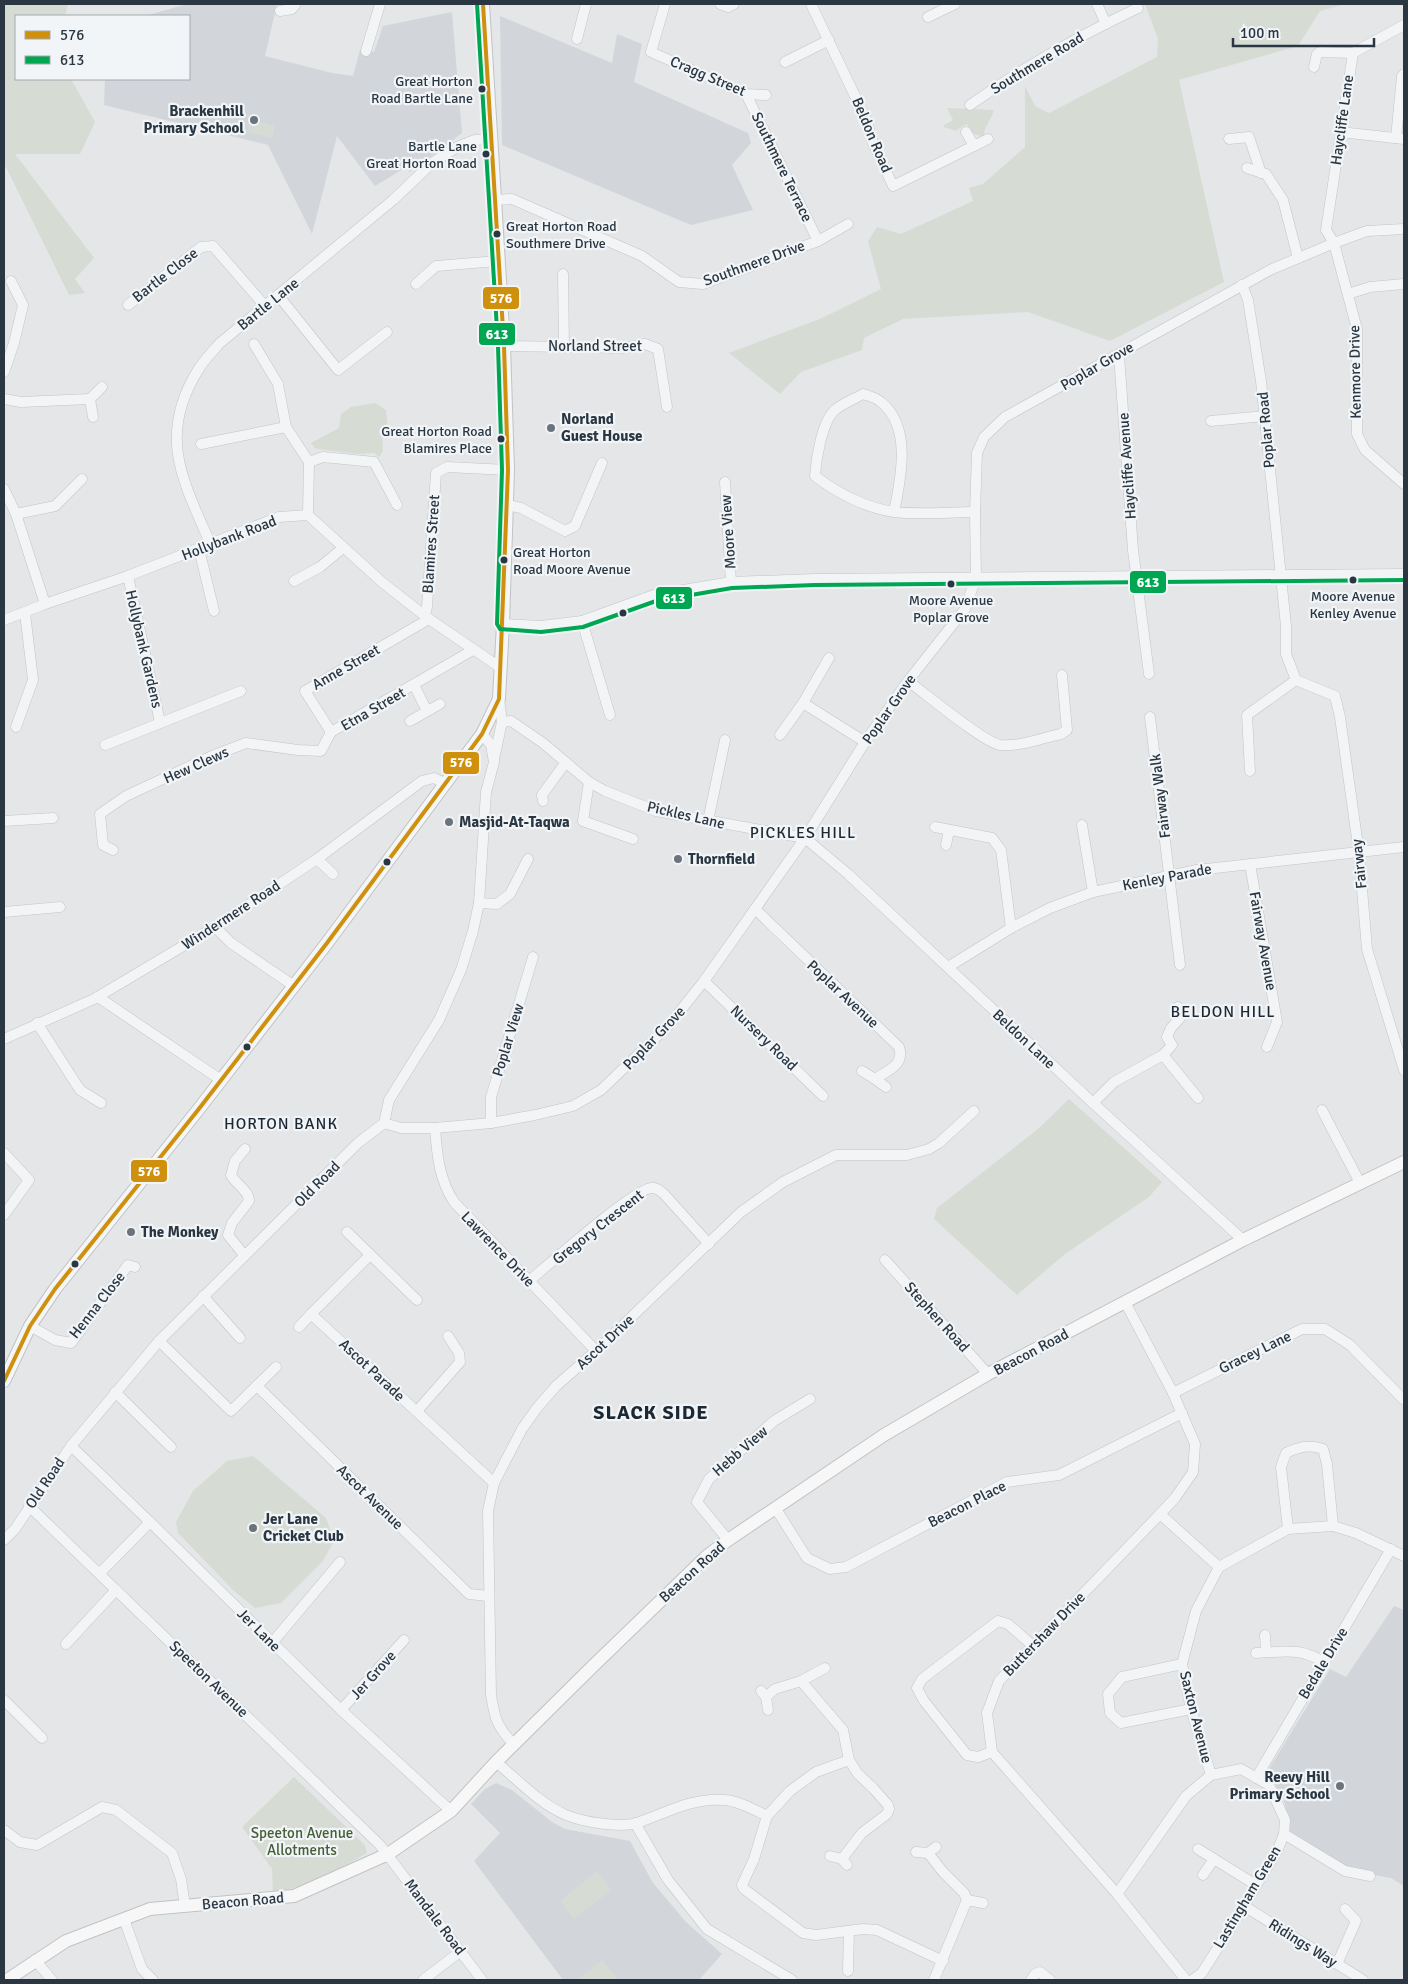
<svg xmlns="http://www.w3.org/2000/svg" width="1408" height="1984" font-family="Signika,sans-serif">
	<rect width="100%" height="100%" fill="#e4e6e8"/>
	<g fill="#d2d6db">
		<polygon points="187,4 277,4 265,56 332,73 353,76 360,50 374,52 383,26 452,12 462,133 410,172 405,168 375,186 337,136 312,234 268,145 104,105 105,79 189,79 189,16 145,16"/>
		<polygon points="500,16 612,63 617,34 642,44 634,82 748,133 751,143 732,165 753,210 691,225 502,145"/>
		<polygon points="1394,1606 1404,1610 1404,1886 1391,1878 1352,1871 1290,1831 1284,1799 1267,1772 1330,1669 1346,1677"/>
		<polygon points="496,1783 512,1790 552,1822 565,1829 630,1841 653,1883 686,1922 722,1954 699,1980 563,1980 474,1861 500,1833 471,1804 485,1789"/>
	</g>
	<g fill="#d6dcd4">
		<polygon points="4,4 68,4 65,16 16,16 16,79 71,79 95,122 80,154 15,154 94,258 75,279 85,293 69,295 6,167 4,167"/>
		<polygon points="1145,4 1346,4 1320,11 1298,46 1179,80 1224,282 1110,341 1028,312 903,319 864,338 862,350 801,372 780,394 729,353 822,318 881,289 868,241 877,227 901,234 973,201 969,188 983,184 1025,147 1025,86 1035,106 1049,113 1157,57 1158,39"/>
		<path d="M947,108L994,110C992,118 984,127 984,135L981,136L972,133L967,124L955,131C951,128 946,129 943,126L953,120Z"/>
		<polygon points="251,119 275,126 272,138 248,132"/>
		<polygon points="375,403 386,410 388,430 382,435 383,451 379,457 374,453 357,454 318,449 315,448 311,443 339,428 341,414 351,407"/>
		<polygon points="1069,1099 1162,1182 1149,1197 1065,1254 1017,1295 934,1219 937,1208 1038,1129"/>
		<polygon points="253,1456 326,1518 334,1541 323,1561 281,1603 255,1608 234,1591 178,1533 176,1522 193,1491 227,1461"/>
		<polygon points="294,1777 365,1845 367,1853 323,1878 307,1885 273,1893 272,1869 242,1827"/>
		<polygon points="597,1871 611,1890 574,1919 560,1901"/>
		<polygon points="602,1960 619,1980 577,1980"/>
	</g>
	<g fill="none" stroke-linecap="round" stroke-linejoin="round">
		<defs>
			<g id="minor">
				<polyline points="665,4 651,52 746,94 766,95"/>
				<polyline points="720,4 728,7 734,4"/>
				<polyline points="811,4 866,119 873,143 893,186 988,139"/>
				<polyline points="1097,4 1106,24"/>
				<polyline points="280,11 292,9 296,4"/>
				<polyline points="928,17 955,4"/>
				<polyline points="1404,25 1353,53 1326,230 1334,243 1357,329 1357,434 1365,450 1404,484"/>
				<polyline points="577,39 586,4"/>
				<polyline points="366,51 380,4"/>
				<polyline points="785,62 829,40"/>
				<polyline points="1314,67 1317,54 1320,52 1353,53"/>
				<polyline points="746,94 818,241"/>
				<path d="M970,105C1023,68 1080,35 1138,8"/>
				<polyline points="966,132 974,146"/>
				<polyline points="1340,132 1404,139"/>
				<polyline points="1396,138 1402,76 1404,74"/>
				<polyline points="1229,139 1249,137 1261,173"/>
				<polyline points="1247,168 1266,174 1283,200 1298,258"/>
				<polyline points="495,200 512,199 642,256 679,282 703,284 818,241 848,224"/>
				<polyline points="563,274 564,347"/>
				<polyline points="416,284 436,266 498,261"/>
				<polyline points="1242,285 1248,300 1261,381 1286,626 1286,654 1296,680"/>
				<polyline points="1348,294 1370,287 1404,284"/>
				<polyline points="278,295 338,370 387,332"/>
				<polyline points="128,305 201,247 213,246 265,306"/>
				<polyline points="254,344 278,384 286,427 309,462 308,515"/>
				<polyline points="504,346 623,348 645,344 658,349 667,407"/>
				<polyline points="1119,355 1133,550 1149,674"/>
				<polyline points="4,372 14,343 23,305 11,281"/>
				<polyline points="4,399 21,402 90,399"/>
				<polyline points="93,417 90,399 102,387"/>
				<polyline points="1211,421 1265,416"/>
				<polyline points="201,444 286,427"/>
				<polyline points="309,462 323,457 374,462 397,505"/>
				<polyline points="725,482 731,582"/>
				<polyline points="4,489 16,514 45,604"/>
				<polyline points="507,505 521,508 565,531 575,526 602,463"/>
				<path d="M894,512C901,478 912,427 881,402C877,398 869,396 863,394C854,399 844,403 836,409C822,420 816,459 815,476C837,493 866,508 894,512C919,515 950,512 975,512"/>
				<polyline points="16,514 55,506 82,479"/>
				<path d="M211,545C183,481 157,436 198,370C204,360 212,352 220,343L393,200L432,163L457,147L475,140L492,139"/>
				<polyline points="199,549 214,611"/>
				<polyline points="128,576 160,722"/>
				<polyline points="294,581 320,567 343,548"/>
				<polyline points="425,615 427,607 436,473 447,467 508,470"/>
				<polyline points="4,620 45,604 128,576 279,517 308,515 383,583 429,619 501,668"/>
				<polyline points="582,621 610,715"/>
				<polyline points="503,624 541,626 582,621 654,595 731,582 815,579 1404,574"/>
				<polyline points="1296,680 1335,696 1340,717 1359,853 1367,949 1404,1070"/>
				<path d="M908,681C926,694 983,742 1000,745C1019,747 1042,738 1061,734L1067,730L1062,675"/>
				<polyline points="414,685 427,711"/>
				<polyline points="803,703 865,742"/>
				<polyline points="1150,717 1180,965"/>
				<polyline points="410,721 440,704"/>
				<polyline points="502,722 511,721 543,743 589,782 605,791 656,811 805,838 848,874 1093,1103 1243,1240"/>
				<polyline points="16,727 33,680 25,613"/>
				<polyline points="331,732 305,691 429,619"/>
				<polyline points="331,732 473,650"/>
				<polyline points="780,735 803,703 829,658"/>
				<polyline points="105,745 241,691"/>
				<polyline points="494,759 502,722 499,699"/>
				<polyline points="1250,771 1247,715 1296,680"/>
				<polyline points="589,782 583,821 633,839"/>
				<polyline points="543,801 542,795 566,762"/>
				<polyline points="4,821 53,818"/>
				<polyline points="708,821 725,740"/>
				<polyline points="1082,825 1093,892"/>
				<polyline points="935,827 992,838 1001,850 1011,928"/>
				<polyline points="946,845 949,830"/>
				<polyline points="113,850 103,845 100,814 126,796 212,756 246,743 298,750 321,751 331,732"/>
				<polyline points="317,859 333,874"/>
				<polyline points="1250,864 1277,1022 1267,1047"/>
				<polyline points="479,903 497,904 510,894 528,859"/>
				<path d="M755,909L899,1047C905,1065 888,1070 875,1079L862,1071"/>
				<polyline points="4,912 60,907"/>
				<polyline points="215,927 231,943 294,986"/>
				<polyline points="948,967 1011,928 1050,908 1093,892 1197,870 1404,847"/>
				<polyline points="704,981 823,1096"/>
				<polyline points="98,997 221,1080"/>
				<polyline points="37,1023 80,1090 101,1103"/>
				<polyline points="4,1039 94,999 215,927 317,859 422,781 434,778 446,784"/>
				<polyline points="1163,1055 1172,1045 1167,1037 1171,1028 1180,1018 1178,1007"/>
				<polyline points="875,1079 886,1087"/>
				<polyline points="1093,1103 1114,1082 1163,1055 1198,1098"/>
				<polyline points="1322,1110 1360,1183"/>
				<polyline points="384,1123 401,1128 435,1128 491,1123 535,1115 573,1106 601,1090 669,1025 704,981 805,838 865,742 908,681 965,609 976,578 975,512 977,453 984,437 1005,417 1270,270 1334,243 1367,231 1404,229"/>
				<polyline points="491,1123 491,1097 533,957"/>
				<path d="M435,1128C437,1155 439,1179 454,1202L596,1351"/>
				<polyline points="4,1153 29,1180 4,1215"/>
				<polyline points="347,1232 417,1300"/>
				<path d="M244,1255L228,1235L232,1223L249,1201C249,1190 235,1184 231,1175L235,1161L245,1149"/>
				<polyline points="370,1255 311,1314 494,1483"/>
				<polyline points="885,1260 988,1374"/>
				<path d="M529,1281C548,1265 633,1190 651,1188C656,1187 660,1191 664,1194L709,1244"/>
				<polyline points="203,1296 240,1338"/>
				<polyline points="1125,1302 1173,1393 1195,1444 1193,1472 1175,1498 1160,1514 999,1681 987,1713 992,1752 1117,1894 1186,1980"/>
				<polyline points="30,1326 55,1340 71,1343 128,1265 135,1267"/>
				<polyline points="299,1327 311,1314"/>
				<polyline points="159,1341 231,1411 276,1367"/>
				<polyline points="257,1386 469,1594 488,1596"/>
				<polyline points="115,1392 171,1447"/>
				<polyline points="1173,1393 1302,1329 1325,1329 1350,1345 1404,1400"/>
				<polyline points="417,1411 460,1362 459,1353 448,1336"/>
				<polyline points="71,1446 150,1522 341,1710 451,1811"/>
				<polyline points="29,1506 380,1845 482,1980"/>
				<polyline points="776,1509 807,1558 830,1569 846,1567 1007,1482 1059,1475 1182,1413"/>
				<polyline points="1160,1514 1219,1567"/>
				<path d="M1288,1529L1281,1467L1286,1453C1299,1447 1309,1444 1323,1449L1327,1464L1333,1526"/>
				<polyline points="4,1540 15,1529 71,1446 159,1341 358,1143 384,1123 389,1100 439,1020 461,970 473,931 479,903 486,792 494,762 491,745 482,734"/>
				<polyline points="728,1540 697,1502 709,1479 774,1421 810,1399"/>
				<polyline points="100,1573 150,1522"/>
				<polyline points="1265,1635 1266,1652"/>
				<polyline points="272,1643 340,1562"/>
				<polyline points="66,1644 116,1590"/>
				<path d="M1256,1653C1285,1652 1298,1647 1324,1662"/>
				<polyline points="1182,1664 1122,1677 1108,1694 1110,1713 1121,1723 1191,1709"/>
				<polyline points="801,1681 843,1730 849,1760 858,1774 873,1788 888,1805 889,1809 887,1814 862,1833 842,1859"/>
				<polyline points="761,1691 766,1697 768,1710"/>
				<polyline points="766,1697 775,1689 801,1681 825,1668"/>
				<polyline points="4,1700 42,1738"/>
				<polyline points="341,1710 404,1640"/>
				<path d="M514,1745C497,1726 495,1720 491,1695L488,1511L494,1483L522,1429L537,1408L556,1386L596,1351L741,1212L783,1182L836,1155H907L929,1149L939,1143L974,1111"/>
				<polyline points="992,1752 978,1757 967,1755 924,1701 917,1688 922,1679 998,1621 1008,1624 1032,1645"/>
				<polyline points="849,1760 816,1772 790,1791 767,1816 754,1859 742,1885 744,1889 803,1933 816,1935 863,1929 877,1930 943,1961"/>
				<path d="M496,1762C518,1780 540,1804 566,1815C583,1822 619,1828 637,1823C666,1813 693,1797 725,1800C739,1801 755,1810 767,1816"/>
				<polyline points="1211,1775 1191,1709 1182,1664 1196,1611 1219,1567 1288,1529 1333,1526 1356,1533 1404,1556"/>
				<polyline points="1256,1778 1391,1549"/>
				<polyline points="635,1823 668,1880 707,1929 792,1980"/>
				<polyline points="4,1830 20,1842 37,1845 102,1807 116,1810 172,1853 181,1879 185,1906"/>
				<polyline points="1284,1834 1345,1871 1370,1876"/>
				<polyline points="1198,1849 1256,1885"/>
				<polyline points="916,1852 928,1853 936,1847"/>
				<polyline points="928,1853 943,1872 964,1893 967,1900 934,1980"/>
				<polyline points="830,1856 842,1859 847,1865"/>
				<polyline points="1203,1875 1214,1859"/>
				<polyline points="1117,1894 1186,1796 1211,1775 1241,1769 1269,1785 1285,1820 1284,1834 1278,1849 1244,1906 1202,1973 1192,1980"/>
				<polyline points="967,1900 983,1903"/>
				<polyline points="1244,1906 1363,1980"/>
				<polyline points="124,1919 142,1969 153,1980"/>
				<polyline points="35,1960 52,1980"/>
				<polyline points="1337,1964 1356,1921 1345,1909"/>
				<polyline points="848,1971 849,1931"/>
				<polyline points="423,1980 461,1951"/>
				<polyline points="1031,1980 1035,1974 1040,1972 1050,1980"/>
			</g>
			<g id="major">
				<polyline points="4,1381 30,1326 55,1289 198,1110 327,943 482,734 499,699 503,624 508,470 504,346 483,4"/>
				<polyline points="7,1980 66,1941 150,1909 294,1896 388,1854 451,1811 496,1762 592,1667 707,1556 728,1540 884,1435 988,1374 1243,1240 1404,1162"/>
			</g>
		</defs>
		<use href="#minor" stroke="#c2c4c6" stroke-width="11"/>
		<use href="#major" stroke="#c0c3c6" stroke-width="14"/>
		<use href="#minor" stroke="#f3f4f6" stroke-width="10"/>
		<use href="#major" stroke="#f7f7f7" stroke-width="12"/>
		<defs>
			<polyline id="bus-1" points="4,1381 30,1326 55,1289 198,1110 327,943 482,734 499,699 508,470 504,346 483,4"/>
			<polyline id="bus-2" points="477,4 498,346 502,470 497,624 500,629 541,632 583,627 656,601 732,588 815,585 1404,580"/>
		</defs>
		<use href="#bus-1" stroke="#f2f5f8" stroke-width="8"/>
		<use href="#bus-2" stroke="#f2f5f8" stroke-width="8"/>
		<use href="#bus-1" stroke="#ce900d" stroke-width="4"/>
		<use href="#bus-2" stroke="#00a651" stroke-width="4"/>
	</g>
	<g fill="#2a3742" stroke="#f2f5f8" stroke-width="2">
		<circle cx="482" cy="89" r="4.5"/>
		<circle cx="486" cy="154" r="4.5"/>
		<circle cx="497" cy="234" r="4.5"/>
		<circle cx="501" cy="439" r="4.5"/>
		<circle cx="504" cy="560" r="4.5"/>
		<circle cx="1353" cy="580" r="4.5"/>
		<circle cx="951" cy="584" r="4.5"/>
		<circle cx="623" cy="613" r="4.5"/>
		<circle cx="387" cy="862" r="4.5"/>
		<circle cx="247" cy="1047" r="4.5"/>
		<circle cx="75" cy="1264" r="4.5"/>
	</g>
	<g fill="#6b747c" stroke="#f2f5f8" stroke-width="2">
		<circle cx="254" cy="120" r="5"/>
		<circle cx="551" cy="428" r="5"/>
		<circle cx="449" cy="822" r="5"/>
		<circle cx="678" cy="859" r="5"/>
		<circle cx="131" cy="1232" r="5"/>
		<circle cx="253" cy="1528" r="5"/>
		<circle cx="1340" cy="1786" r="5"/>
	</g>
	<g text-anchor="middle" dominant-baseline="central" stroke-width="4.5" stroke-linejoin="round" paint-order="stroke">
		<g font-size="14" fill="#2a3742" stroke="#f2f5f8" text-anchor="end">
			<text x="473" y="81">Great Horton<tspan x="473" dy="17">Road Bartle Lane</tspan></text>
			<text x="477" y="146">Bartle Lane<tspan x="477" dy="17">Great Horton Road</tspan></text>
			<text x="506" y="226" text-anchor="start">Great Horton Road<tspan x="506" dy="17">Southmere Drive</tspan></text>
			<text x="492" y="431">Great Horton Road<tspan x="492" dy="17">Blamires Place</tspan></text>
			<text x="513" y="552" text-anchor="start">Great Horton<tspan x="513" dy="17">Road Moore Avenue</tspan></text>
			<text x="1353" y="596" text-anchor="middle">Moore Avenue<tspan x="1353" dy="17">Kenley Avenue</tspan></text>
			<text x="951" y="600" text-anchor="middle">Moore Avenue<tspan x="951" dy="17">Poplar Grove</tspan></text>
		</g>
		<g font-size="15" fill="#2a3742" stroke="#f2f5f8">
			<text transform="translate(1037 63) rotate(-31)">Southmere Road</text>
			<text transform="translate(708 76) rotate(23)">Cragg Street</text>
			<text transform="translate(1342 120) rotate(-82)">Haycliffe Lane</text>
			<text transform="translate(872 135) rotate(67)">Beldon Road</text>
			<text transform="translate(782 167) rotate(64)">Southmere Terrace</text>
			<text transform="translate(754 263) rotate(-20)">Southmere Drive</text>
			<text transform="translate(165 275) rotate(-38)">Bartle Close</text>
			<text transform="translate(268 304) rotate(-39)">Bartle Lane</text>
			<text x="595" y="346">Norland Street</text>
			<text transform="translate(1097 366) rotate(-30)">Poplar Grove</text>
			<text transform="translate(1355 372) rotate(-91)">Kenmore Drive</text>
			<text transform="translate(1266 430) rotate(-95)">Poplar Road</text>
			<text transform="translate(1127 466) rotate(-94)">Haycliffe Avenue</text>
			<text transform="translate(728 532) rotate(-94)">Moore View</text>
			<text transform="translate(229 538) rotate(-21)">Hollybank Road</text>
			<text transform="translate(431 544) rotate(-86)">Blamires Street</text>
			<text transform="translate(144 649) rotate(77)">Hollybank Gardens</text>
			<text transform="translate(346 667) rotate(-30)">Anne Street</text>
			<text transform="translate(373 709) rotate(-30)">Etna Street</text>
			<text transform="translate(889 709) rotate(-55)">Poplar Grove</text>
			<text transform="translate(196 765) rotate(-24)">Hew Clews</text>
			<text transform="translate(1160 796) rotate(-97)">Fairway Walk</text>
			<text transform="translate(686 815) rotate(13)">Pickles Lane</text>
			<text transform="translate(1359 864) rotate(-96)">Fairway</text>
			<text transform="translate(1167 877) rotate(-11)">Kenley Parade</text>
			<text transform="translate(231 915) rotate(-33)">Windermere Road</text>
			<text transform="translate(1263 941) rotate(80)">Fairway Avenue</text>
			<text transform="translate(843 994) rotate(43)">Poplar Avenue</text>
			<text transform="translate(654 1038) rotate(-46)">Poplar Grove</text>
			<text transform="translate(764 1038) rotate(44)">Nursery Road</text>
			<text transform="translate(1024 1039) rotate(43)">Beldon Lane</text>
			<text transform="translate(508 1040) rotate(-73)">Poplar View</text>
			<text transform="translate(317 1184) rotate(-45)">Old Road</text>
			<text transform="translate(598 1227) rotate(-38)">Gregory Crescent</text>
			<text transform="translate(498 1249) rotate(46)">Lawrence Drive</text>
			<text transform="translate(97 1305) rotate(-52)">Henna Close</text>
			<text transform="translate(937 1317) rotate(48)">Stephen Road</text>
			<text transform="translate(605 1342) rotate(-43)">Ascot Drive</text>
			<text transform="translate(1031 1352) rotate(-28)">Beacon Road</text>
			<text transform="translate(1255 1352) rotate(-26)">Gracey Lane</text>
			<text transform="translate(372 1370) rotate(43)">Ascot Parade</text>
			<text transform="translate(740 1451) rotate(-41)">Hebb View</text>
			<text transform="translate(45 1483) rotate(-56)">Old Road</text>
			<text transform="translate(370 1497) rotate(44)">Ascot Avenue</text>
			<text transform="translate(967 1504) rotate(-27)">Beacon Place</text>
			<text transform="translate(692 1572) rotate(-42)">Beacon Road</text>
			<text transform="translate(259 1630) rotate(45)">Jer Lane</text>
			<text transform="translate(1044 1634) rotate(-46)">Buttershaw Drive</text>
			<text transform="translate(1323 1663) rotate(-59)">Bedale Drive</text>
			<text transform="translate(373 1675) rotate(-48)">Jer Grove</text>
			<text transform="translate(209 1679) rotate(44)">Speeton Avenue</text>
			<text transform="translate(1196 1717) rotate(76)">Saxton Avenue</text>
			<text transform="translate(1247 1897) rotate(-59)">Lastingham Green</text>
			<text transform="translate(243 1901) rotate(-5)">Beacon Road</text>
			<text transform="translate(435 1917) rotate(53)">Mandale Road</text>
			<text transform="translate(1303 1943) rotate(32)">Ridings Way</text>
		</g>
		<g font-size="15" font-weight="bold" fill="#2a3742" stroke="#f2f5f8" text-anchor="start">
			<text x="244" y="111" text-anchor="end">Brackenhill<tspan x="244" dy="17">Primary School</tspan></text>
			<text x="561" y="419">Norland<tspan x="561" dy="17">Guest House</tspan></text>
			<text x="459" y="822">Masjid-At-Taqwa</text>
			<text x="688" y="859">Thornfield</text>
			<text x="141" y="1232">The Monkey</text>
			<text x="263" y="1519">Jer Lane<tspan x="263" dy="17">Cricket Club</tspan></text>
			<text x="1330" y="1777" text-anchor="end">Reevy Hill<tspan x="1330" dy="17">Primary School</tspan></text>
		</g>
		<g font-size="15" fill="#465e38" stroke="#f2f5f8">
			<text x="302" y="1833">Speeton Avenue<tspan x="302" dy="17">Allotments</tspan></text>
		</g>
		<g font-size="16" letter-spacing="1" fill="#1c2833" stroke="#f2f5f8">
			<text x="803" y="833">PICKLES HILL</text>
			<text x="1223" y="1012">BELDON HILL</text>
			<text x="281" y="1124">HORTON BANK</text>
		</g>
		<g font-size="20" font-weight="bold" letter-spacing="1" fill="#1c2833" stroke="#f2f5f8">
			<text x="651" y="1412">SLACK SIDE</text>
		</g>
	</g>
	<g stroke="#f2f5f8" stroke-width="2">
		<rect x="482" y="286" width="38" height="24" rx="5" fill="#ce900d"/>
		<rect x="478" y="322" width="38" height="24" rx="5" fill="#00a651"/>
		<rect x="1129" y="570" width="38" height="24" rx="5" fill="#00a651"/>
		<rect x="655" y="586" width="38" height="24" rx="5" fill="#00a651"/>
		<rect x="442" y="751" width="38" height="24" rx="5" fill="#ce900d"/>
		<rect x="130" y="1159" width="38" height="24" rx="5" fill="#ce900d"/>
	</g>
	<g font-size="14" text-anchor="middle" font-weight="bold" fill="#fff">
		<text x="501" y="303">576</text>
		<text x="497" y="339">613</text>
		<text x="1148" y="587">613</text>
		<text x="674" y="603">613</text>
		<text x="461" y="767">576</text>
		<text x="149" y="1176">576</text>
	</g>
	<rect width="1408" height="1984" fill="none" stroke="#2a3742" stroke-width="10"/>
	<rect x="15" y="15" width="175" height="65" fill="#f2f5f8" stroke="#a2a9af"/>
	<rect x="25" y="31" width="25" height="8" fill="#ce900d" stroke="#a2a9af"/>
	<text x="60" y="40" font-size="15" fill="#2a3742">576</text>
	<rect x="25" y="56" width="25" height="8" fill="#00a651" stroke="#a2a9af"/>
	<text x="60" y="65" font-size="15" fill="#2a3742">613</text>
	<path d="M1233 38v8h141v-8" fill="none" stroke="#2a3742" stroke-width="2.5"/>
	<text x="1240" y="38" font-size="15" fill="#2a3742" stroke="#f2f5f8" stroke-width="4" paint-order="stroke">100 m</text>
</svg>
